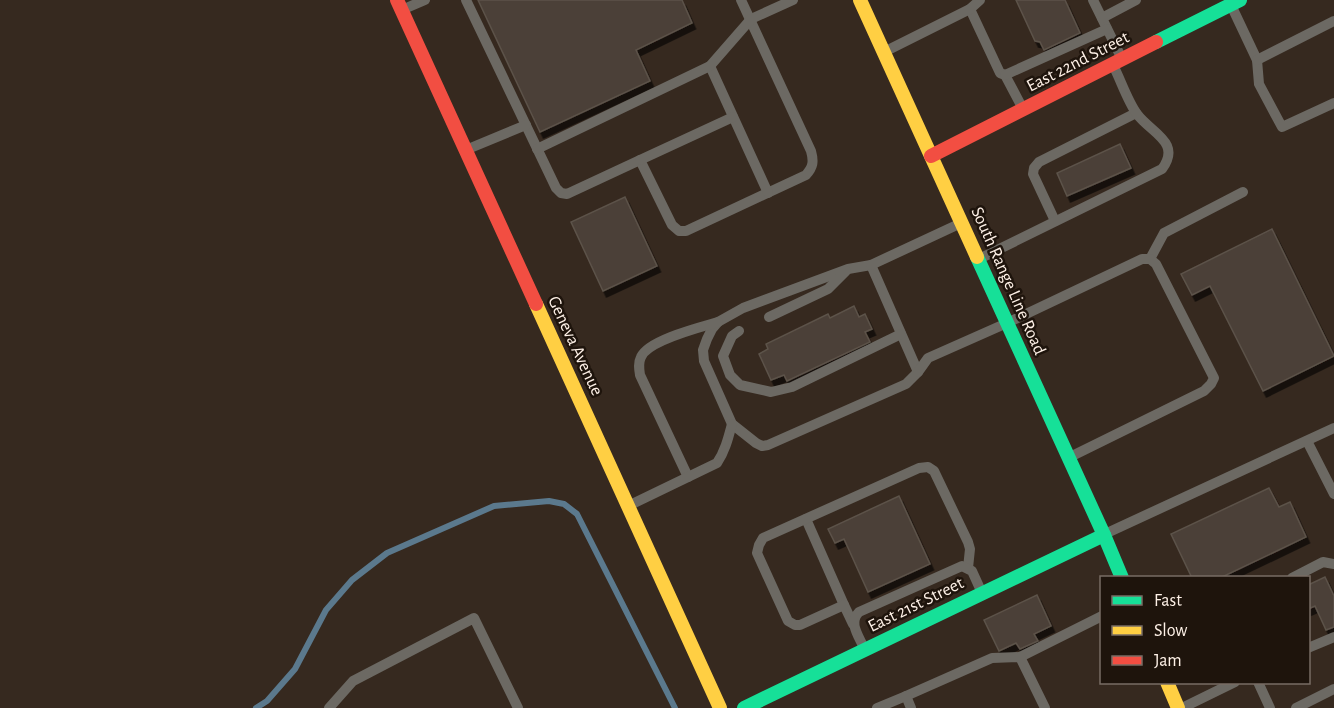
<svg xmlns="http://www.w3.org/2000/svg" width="1334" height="708" font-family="'Alegreya Sans',sans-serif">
	<defs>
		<filter id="shadow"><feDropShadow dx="3.5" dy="6" stdDeviation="0" flood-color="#0009"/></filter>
	</defs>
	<rect width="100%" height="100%" fill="#36291f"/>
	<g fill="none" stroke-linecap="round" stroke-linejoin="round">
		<polyline stroke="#5b798d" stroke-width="6" points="256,708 267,701 295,669 326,610 352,580 387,553 494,506 549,501 564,504 577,514 675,708"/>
	</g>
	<g fill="#4c4138" stroke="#5c5249" stroke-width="1.5" filter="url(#shadow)">
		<polygon points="478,0 682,0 692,23 636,50 650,81 540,132"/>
		<polygon points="1016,0 1065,0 1080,33 1044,50 1040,42 1035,41"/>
		<polygon points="1120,144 1131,168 1067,196 1057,173"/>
		<polygon points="625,197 657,266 603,291 571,222"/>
		<polygon points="1272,229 1334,356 1263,391 1210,286 1192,295 1181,274"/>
		<polygon points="854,306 859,317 865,314 872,329 865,332 870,342 787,381 784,375 771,380 759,354 768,349 766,344 828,314 830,318"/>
		<polygon points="1269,488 1279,507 1290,502 1306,537 1220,578 1192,578 1171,534"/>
		<polygon points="899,496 930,564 868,592 844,539 835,543 828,529"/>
		<polygon points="1325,577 1334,596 1334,627 1326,630 1315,606 1308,609 1308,585"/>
		<polygon points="1037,595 1051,626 1034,634 1038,641 1020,649 1016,643 999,651 984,620"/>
	</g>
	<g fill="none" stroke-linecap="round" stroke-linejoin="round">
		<g stroke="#6c6963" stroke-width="10">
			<path d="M466,0L556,188L561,193L567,194L640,160L672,225L679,231H686L806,175C813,167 814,162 811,151L741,0"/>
			<polyline points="1093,0 1121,57"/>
			<polyline points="1231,5 1257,60 1259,84 1282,127 1334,103"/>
			<polyline points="404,9 425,0"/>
			<polyline points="970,9 1000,73 1005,75 1023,109"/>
			<polyline points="1102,18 1136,0"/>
			<polyline points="886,51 970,9 980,0"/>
			<polyline points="1257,60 1334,21"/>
			<polyline points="710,66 768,193"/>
			<polyline points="1005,75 1107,29"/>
			<polyline points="468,149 526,125"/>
			<polyline points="537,149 710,66 751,19 793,0"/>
			<polyline points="640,160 733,117"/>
			<polyline points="1055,221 1033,174 1034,168 1039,162 1136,113"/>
			<path d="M981,258L1162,169C1182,142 1151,133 1137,114C1128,102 1121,81 1114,67"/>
			<polyline points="1150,259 1164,233 1243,192"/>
			<polygon points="871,265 918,372 906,384 768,445 762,446 756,443 732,424 704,361 703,350 707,339 712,329 718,322 743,308 848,269"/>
			<polyline points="871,265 959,224"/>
			<polyline points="769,317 828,289 846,271"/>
			<polyline points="739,331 732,336 723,356 730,375 740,385 771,392 792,387 901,334"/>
			<polyline points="918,372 928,358 1007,323 1142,259 1150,259 1156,264 1214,378 1211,384 1204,391 1072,456"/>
			<polyline points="1307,441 1334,494"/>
			<path d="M688,477L640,375C639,369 638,363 641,357C648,340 701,327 718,322"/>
			<path d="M628,506L717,463C725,451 728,439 732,424"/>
			<polyline points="806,519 844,605"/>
			<polyline points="1107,533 1334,428"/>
			<polyline points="1292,578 1323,562 1334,564"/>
			<polyline points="853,624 844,605 800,625 795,625 788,621 757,553 759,545 763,538 919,468 928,467 934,471 968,542 970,549 968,568"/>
			<path d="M864,648C859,636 848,623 859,612L962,566L972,571L982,593"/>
			<polyline points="1308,648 1334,637"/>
			<polyline points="1020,657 1102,616"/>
			<polyline points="1258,682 1270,708"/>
			<polyline points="906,696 992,658 1020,657 1045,708"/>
			<polyline points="329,708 353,681 474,618 518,708"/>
			<polyline points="877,708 906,696 911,708"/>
			<polyline points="1182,708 1235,682"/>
			<polyline points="1296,708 1334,689"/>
		</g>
		<g stroke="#16e098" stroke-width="14">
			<polyline points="1156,42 1240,0"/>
			<polyline points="977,257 1104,535 1122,578"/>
			<polyline points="744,708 1104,535"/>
		</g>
		<g stroke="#ffcf43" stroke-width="14">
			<polyline points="860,0 977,257"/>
			<polyline points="536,304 720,708"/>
			<polyline points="1167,682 1178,708"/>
		</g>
		<g stroke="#f24e42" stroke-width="14">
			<polyline points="397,0 536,304"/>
			<polyline points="931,156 1156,42"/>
		</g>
	</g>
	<g text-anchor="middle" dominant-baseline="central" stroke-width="5" stroke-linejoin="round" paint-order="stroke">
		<g font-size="18" fill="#fef1e7" stroke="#1e140c">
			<text transform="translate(1078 62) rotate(-27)">East 22nd Street</text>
			<text transform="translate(1008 281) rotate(66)">South Range Line Road</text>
			<text transform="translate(575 346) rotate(65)">Geneva Avenue</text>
			<text transform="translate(916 605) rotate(-26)">East 21st Street</text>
		</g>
	</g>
	<rect x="1100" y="576" width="210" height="108" fill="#1e140c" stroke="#786c64" stroke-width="1.5"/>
	<rect x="1112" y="596" width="30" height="9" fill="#16e098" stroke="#786c64" stroke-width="1.5"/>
	<text x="1154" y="606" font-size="18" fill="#fef1e7">Fast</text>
	<rect x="1112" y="626" width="30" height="9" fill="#ffcf43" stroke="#786c64" stroke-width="1.5"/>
	<text x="1154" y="636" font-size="18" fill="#fef1e7">Slow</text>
	<rect x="1112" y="656" width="30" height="9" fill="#f24e42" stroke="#786c64" stroke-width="1.5"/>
	<text x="1154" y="666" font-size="18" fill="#fef1e7">Jam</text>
</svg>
